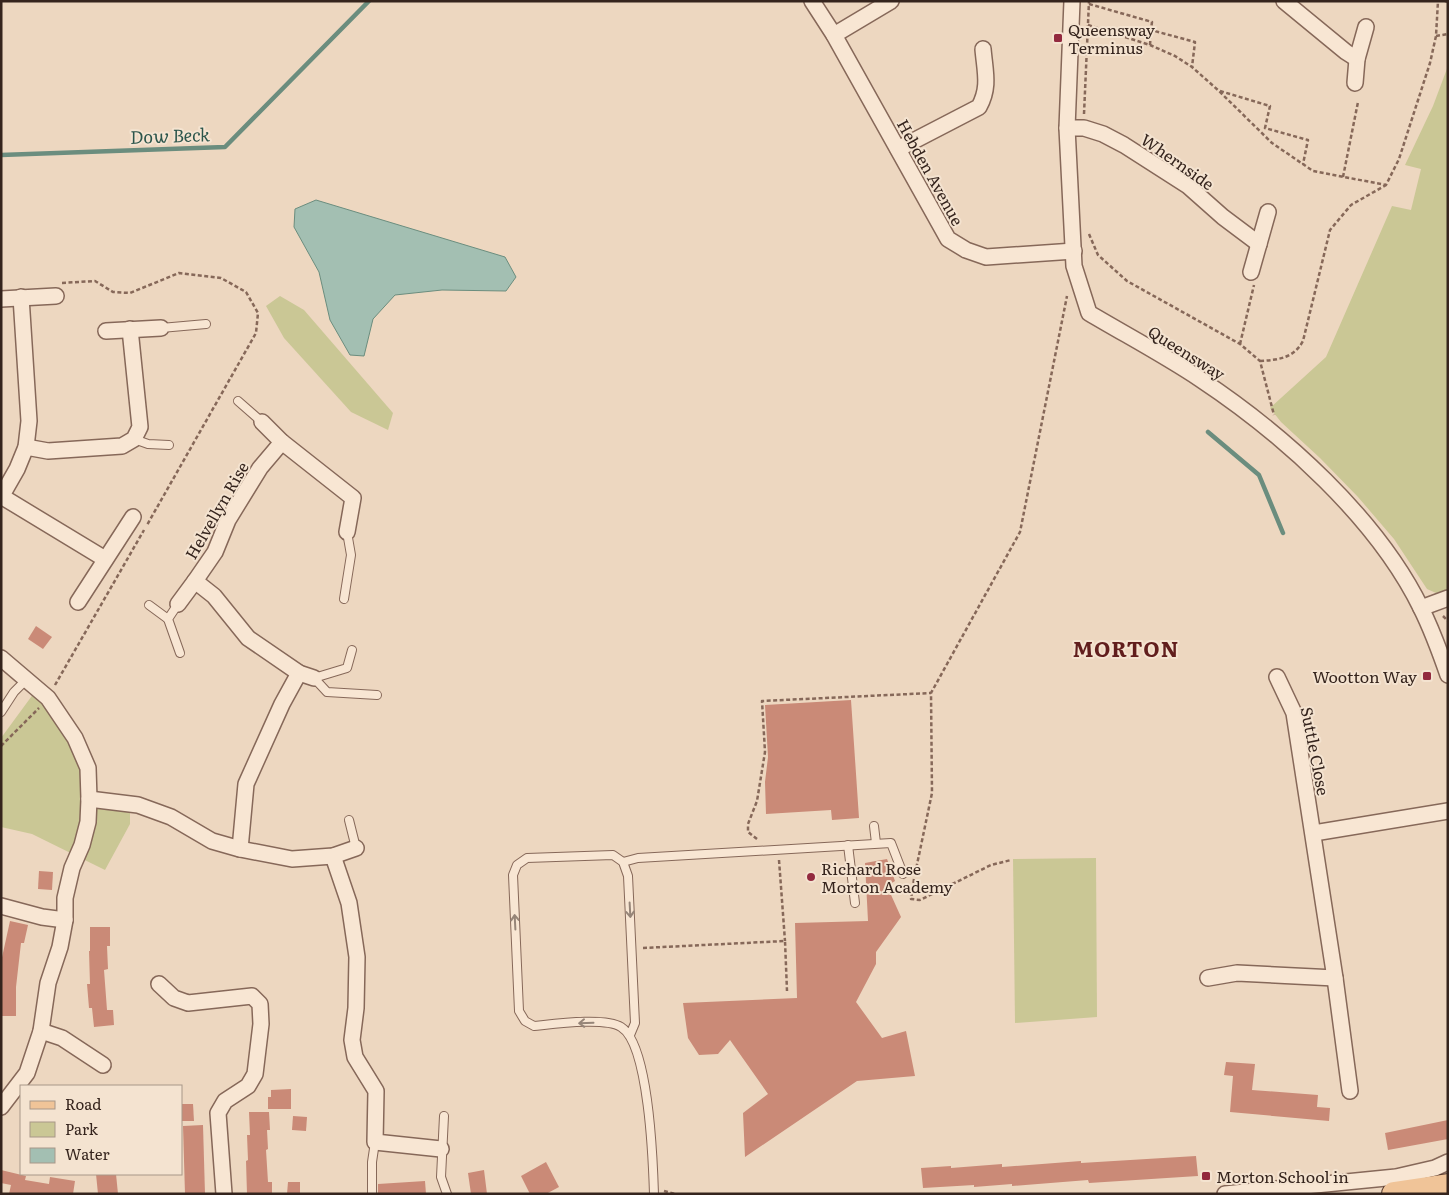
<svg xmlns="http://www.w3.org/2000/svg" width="1449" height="1195" font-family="Literata,serif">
	<rect width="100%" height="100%" fill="#edd7c0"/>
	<g fill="#cac795">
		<polygon points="1448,66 1448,590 1436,593 1427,589 1394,539 1358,497 1320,458 1281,422 1270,408 1326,357 1392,206 1411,210 1421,169 1405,165 1433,106"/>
		<polygon points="280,296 304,310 393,413 388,430 351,412 284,338 266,306"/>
		<polygon points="34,693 48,703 86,769 87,801 130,806 130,824 105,870 32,834 1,827 1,738"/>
		<polygon points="1096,858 1097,1017 1015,1023 1013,859"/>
	</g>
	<polygon fill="#a3bfb2" stroke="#6b8d7e" points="316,200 505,257 516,277 506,291 442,290 395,295 373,319 364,356 350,355 330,320 319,272 294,227 295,209"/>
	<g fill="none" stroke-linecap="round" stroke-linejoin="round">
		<g stroke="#6b8d7e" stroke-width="4.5">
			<polyline points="1,155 225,147 369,1"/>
			<polyline points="1208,432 1259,475 1283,533"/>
		</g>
	</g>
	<g fill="#ca8a77">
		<polygon points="36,626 52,637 43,649 28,639"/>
		<polygon points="851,700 859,818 832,820 831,810 766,814 765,782 768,757 765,705"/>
		<polygon points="887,859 895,881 887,886 901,917 876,952 876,964 856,1002 882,1038 906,1031 915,1076 857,1081 745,1157 743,1113 768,1094 730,1040 718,1054 699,1055 688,1038 683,1003 797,998 795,923 868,921 865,863"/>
		<polygon points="39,871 53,872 52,890 38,889"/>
		<polygon points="10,921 28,925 24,943 21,943 16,987 16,1016 1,1016 1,962"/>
		<polygon points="90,927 110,927 110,946 107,946 108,969 104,970 107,1010 113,1010 114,1025 94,1027 92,1008 89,1008 87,984 90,984 89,951 90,951"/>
		<polygon points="1226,1062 1255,1064 1252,1090 1318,1095 1317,1107 1330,1108 1329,1121 1230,1112 1233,1076 1224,1075"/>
		<polygon points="291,1089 291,1109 268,1109 268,1097 271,1097 271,1090"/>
		<polygon points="181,1104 193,1104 194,1121 181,1121"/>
		<polygon points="249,1112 269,1112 270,1130 267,1130 268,1149 266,1150 268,1182 272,1182 272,1194 247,1194 246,1161 248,1160 247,1135 250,1135"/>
		<polygon points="293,1116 307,1117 306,1131 292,1130"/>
		<polygon points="1448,1120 1448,1139 1388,1150 1385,1133"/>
		<polygon points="203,1125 205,1194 185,1194 183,1126"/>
		<polygon points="1196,1156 1198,1176 1089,1183 1088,1180 1012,1186 1012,1184 974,1187 974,1185 923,1188 921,1168 951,1166 951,1168 1002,1164 1002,1167 1081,1161 1081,1163"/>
		<polygon points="546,1162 559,1187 546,1194 530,1194 521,1176"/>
		<polygon points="1,1170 26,1176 25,1180 49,1184 50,1177 75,1181 73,1194 9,1194 11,1185 1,1183"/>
		<polygon points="484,1170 487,1194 471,1194 468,1173"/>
		<polygon points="96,1174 116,1174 118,1194 98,1194"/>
		<polygon points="425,1181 426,1194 378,1194 378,1184"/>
		<polygon points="288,1182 300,1182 300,1194 287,1194"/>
	</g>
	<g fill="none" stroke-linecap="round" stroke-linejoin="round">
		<defs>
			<g id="lane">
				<polyline points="161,328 206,324"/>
				<polyline points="238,401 262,422"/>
				<polyline points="134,439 148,444 169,445"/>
				<polyline points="344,599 351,555 347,532"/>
				<polyline points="178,604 168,619 180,653"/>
				<polyline points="149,605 168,619"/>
				<polyline points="352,650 347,668 314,678 327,692 377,695"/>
				<polyline points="1,712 14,692 27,679"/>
				<polyline points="349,820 356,848"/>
				<polyline points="874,826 876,843"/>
				<polyline points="848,845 855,903"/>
				<polyline points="623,862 638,858 891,843 903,874"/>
				<path d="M630,1035L635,1023L628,876L623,862L613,855L527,858L517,865L513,875L519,1011L525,1021L534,1026C554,1024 605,1017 621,1027C649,1044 653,1162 654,1194"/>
				<polyline points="444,1116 441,1177 447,1194"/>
				<polyline points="372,1194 372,1162 375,1142"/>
			</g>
			<g id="street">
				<polyline points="812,1 834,35 948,239 966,250 986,257 1074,251"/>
				<path d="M1072,1L1067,128L1074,266L1089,313C1126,335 1164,355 1200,379C1283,434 1377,518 1421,608C1432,630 1440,652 1448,675"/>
				<polyline points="1284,1 1346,52 1357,59"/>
				<polyline points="834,35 891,1"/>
				<polyline points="1355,83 1357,59 1366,27"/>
				<polyline points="1067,128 1084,128 1103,134 1124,145 1188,186 1223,217 1259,244"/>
				<path d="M898,149L979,107C990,87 985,72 983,49"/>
				<polyline points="1251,272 1268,212"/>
				<polyline points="1,299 56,296"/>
				<polyline points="106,331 161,328"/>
				<polyline points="262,422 282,442 353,498 347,532"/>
				<polyline points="282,442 260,468 228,520 215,552 195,581 214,596 248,638 299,673 314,678"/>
				<polyline points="26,447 48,451 122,446 134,439 140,427 130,329"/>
				<polyline points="1,496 105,559"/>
				<polyline points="1,497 17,469 26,447 29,421 21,297"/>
				<polyline points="78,602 133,517"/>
				<polyline points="178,604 195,581"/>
				<polyline points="1421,608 1448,598"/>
				<polyline points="1,658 48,698 75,738 88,768 89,799 88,822 82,845 72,868 65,898 65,920 60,947 48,983 41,1031 27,1073 1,1107"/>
				<polyline points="1277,677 1294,713 1335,978 1350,1091"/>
				<polyline points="89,799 138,805 171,817 212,841 240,849 292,859 333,856 356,848"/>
				<polyline points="1314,833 1448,811"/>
				<polyline points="240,849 246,784 282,704 299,673"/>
				<polyline points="333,856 349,903 357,957 356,1008 352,1040 355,1057 376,1091 375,1142 441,1149"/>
				<polyline points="1,906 42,917 65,920"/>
				<polyline points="1208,978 1237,973 1335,978"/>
				<polyline points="159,984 174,998 188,1003 252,996 260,1004 261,1024 255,1074 248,1086 225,1101 218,1113 224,1194"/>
				<polyline points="41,1031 62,1038 103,1065"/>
				<polyline points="1225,1194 1396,1177 1435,1168 1448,1162"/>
			</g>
			<polyline id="primary" points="1394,1194 1448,1186"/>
		</defs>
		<use href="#lane" stroke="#866859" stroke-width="10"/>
		<use href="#street" stroke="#866859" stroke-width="18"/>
		<use href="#primary" stroke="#53382d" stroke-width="26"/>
		<g stroke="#866859" stroke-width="2.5" stroke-dasharray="4 2.5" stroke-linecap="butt">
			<polyline points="1445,1 1448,2"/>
			<polyline points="1089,4 1152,22 1151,30 1195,42 1192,67"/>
			<polyline points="1088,25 1150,45 1175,56 1192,67 1219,91 1272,143 1313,171 1386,185 1399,159 1430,63 1436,36 1438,1"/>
			<polyline points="1436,36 1448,34"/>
			<polyline points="1150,45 1151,30"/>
			<polyline points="1220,91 1270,106 1265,128 1308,140 1303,164"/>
			<polyline points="1084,114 1089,1"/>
			<polyline points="1343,177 1358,102"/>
			<polyline points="1089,234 1098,255 1127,281 1240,344 1260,361 1274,415"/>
			<polyline points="62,283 95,281 113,292 130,293 179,273 221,278 246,292 258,313 256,333 147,525"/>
			<polyline points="1240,344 1254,285"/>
			<path d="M1260,361C1278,360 1294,358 1303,341L1330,230L1351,205L1386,185"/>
			<polyline points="1443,616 1448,621"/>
			<polyline points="55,685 144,530"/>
			<polyline points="1,746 39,708"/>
			<polyline points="757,839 748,832 748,824 757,801 765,752 762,701 931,693"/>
			<polyline points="779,860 785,941"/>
			<polyline points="915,874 932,793 931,693 1020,532 1067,296"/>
			<polyline points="914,879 911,899 920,900 991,865 1011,860"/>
			<polyline points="643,948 785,941 787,991"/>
			<polyline points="664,1191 675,1194"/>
		</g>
		<use href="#lane" stroke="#f8e6d3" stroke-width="8"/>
		<use href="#street" stroke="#f8e6d3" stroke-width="15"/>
		<use href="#primary" stroke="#f0c498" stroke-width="24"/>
	</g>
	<defs><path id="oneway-shaft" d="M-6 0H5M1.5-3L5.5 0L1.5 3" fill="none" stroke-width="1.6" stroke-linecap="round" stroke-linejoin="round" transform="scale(1.25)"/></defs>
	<g stroke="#968578">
		<use href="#oneway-shaft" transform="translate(630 910) rotate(87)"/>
		<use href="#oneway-shaft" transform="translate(515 922) rotate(-93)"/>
		<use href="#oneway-shaft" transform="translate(586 1023) rotate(178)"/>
	</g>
	<g fill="#932a3f" stroke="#f4e3d0" stroke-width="2">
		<rect x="1053" y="33" width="10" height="10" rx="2.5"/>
		<rect x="1422" y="671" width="10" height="10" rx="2.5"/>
		<circle cx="811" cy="877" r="5"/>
		<rect x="1201" y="1171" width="10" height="10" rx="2.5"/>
	</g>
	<g text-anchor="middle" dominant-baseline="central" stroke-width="4" stroke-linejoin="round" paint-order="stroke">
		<g font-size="16" fill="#35241d" stroke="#f4e3d0" text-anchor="start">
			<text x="1068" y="29">Queensway<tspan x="1068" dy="18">Terminus</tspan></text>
			<text x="1417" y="676" text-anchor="end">Wootton Way</text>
			<text x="821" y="868">Richard Rose<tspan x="821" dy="18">Morton Academy</tspan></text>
			<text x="1216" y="1176">Morton School in</text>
		</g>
		<g font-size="16" fill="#35241d" stroke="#f4e3d0">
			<text transform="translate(1178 161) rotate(35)">Whernside</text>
			<text transform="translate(931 172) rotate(61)">Hebden Avenue</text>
			<text transform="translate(1187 352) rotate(32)">Queensway</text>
			<text transform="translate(216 510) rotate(-60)">Helvellyn Rise</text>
			<text transform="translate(1316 751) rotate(79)">Suttle Close</text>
		</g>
		<g font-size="18" font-style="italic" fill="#2c554b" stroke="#f4e3d0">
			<text transform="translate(170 135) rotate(-2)">Dow Beck</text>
		</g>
		<g font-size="21" font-weight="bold" letter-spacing="1" fill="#611e1d" stroke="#f4e3d0">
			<text x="1126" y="647">MORTON</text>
		</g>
	</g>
	<rect width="1449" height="1195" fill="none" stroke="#35241d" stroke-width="5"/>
	<rect x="20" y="1085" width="162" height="90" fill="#f4e3d0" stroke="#a89788"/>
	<rect x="30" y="1101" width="25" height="8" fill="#f0c498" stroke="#a89788"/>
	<text x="65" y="1110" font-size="15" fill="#35241d">Road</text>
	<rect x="30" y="1122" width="25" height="15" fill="#cac795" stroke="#a89788"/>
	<text x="65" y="1135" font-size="15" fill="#35241d">Park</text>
	<rect x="30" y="1148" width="25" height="15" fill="#a3bfb2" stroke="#a89788"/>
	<text x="65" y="1160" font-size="15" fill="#35241d">Water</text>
</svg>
